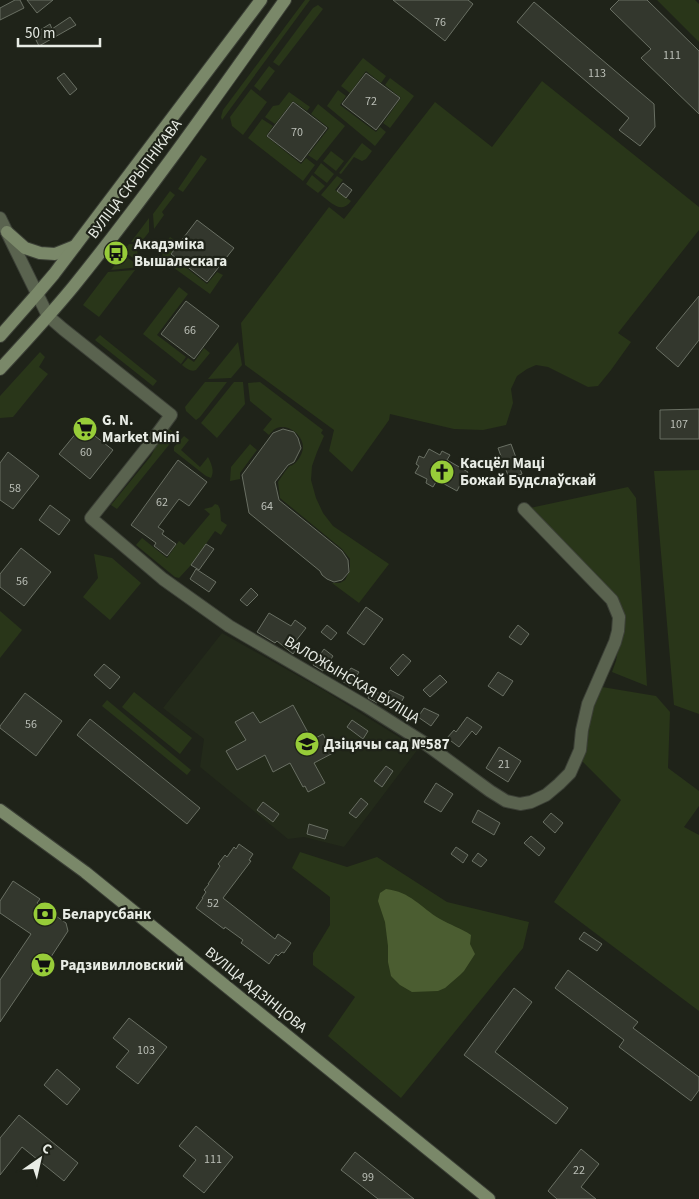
<svg xmlns="http://www.w3.org/2000/svg" width="699" height="1199" font-family="'Source Sans 3',sans-serif">
	<rect width="100%" height="100%" fill="#1f2319"/>
	<polygon fill="#232a1a" points="222,633 325,691 418,749 344,847 304,837 288,839 200,767 204,739 163,708"/>
	<g fill="#293619">
		<polygon points="305,0 310,0 222,120 221,117 223,110"/>
		<polygon points="657,0 695,0 699,4 699,42"/>
		<polygon points="318,5 323,9 279,66 273,62 313,8"/>
		<polygon points="363,58 386,76 381,83 366,71 350,93 341,86"/>
		<polygon points="269,66 275,71 260,91 254,86"/>
		<polygon points="390,78 414,96 390,128 383,123 401,98 385,85"/>
		<polygon points="542,81 699,207 699,230 618,333 631,342 611,370 598,386 588,387 548,367 536,365 527,369 517,376 511,389 513,403 506,425 483,430 454,429 390,414 389,420 352,472 329,451 334,430 245,365 241,323 329,207 344,219 435,102 492,147"/>
		<polygon points="251,89 267,102 243,135 232,126 230,117"/>
		<polygon points="338,90 346,96 340,105 376,132 380,127 386,132 375,146 327,106"/>
		<polygon points="289,92 310,107 307,111 293,101 275,124 265,117 273,106 279,105"/>
		<polygon points="318,104 345,126 317,161 308,155 329,128 311,114"/>
		<polygon points="262,119 273,126 266,136 301,164 306,158 315,165 303,181 248,138"/>
		<polygon points="362,143 372,151 366,159 362,161 354,157 341,174 339,173"/>
		<polygon points="331,151 344,161 336,171 323,161"/>
		<polygon points="201,155 207,159 183,192 178,189"/>
		<polygon points="321,163 334,174 327,183 314,173"/>
		<polygon points="312,175 325,186 318,193 306,184"/>
		<path d="M337,176L343,180L335,190L351,201C341,215 331,202 321,195Z"/>
		<polygon points="170,191 175,195 162,212 164,215 154,229 153,214"/>
		<polygon points="149,218 149,232 142,241 131,242"/>
		<polygon points="170,237 178,243 170,255 207,284 217,272 223,275 210,294 163,260 162,249"/>
		<polygon points="129,244 141,245 137,250 139,262 123,251"/>
		<polygon points="123,254 140,267 111,270"/>
		<polygon points="135,270 99,317 83,305 108,272"/>
		<polygon points="179,287 188,294 157,335 186,357 181,364 143,334"/>
		<polygon points="100,335 157,381 153,386 95,340"/>
		<polygon points="238,342 242,365 231,378 208,379"/>
		<path d="M204,348L210,353L196,370C191,372 187,369 182,365L188,358L194,362Z"/>
		<polygon points="40,352 45,357 39,367 48,374 13,417 0,418 0,396"/>
		<polygon points="205,382 227,382 200,417 196,420 186,411 185,407"/>
		<polygon points="234,382 243,382 245,404 217,438 201,423"/>
		<path d="M260,382L323,430L321,433L324,436L317,452L312,466L311,480L316,498L323,513L333,526L389,564L359,603L332,583H340L345,580L350,570V559L342,549L280,498L278,482C281,477 284,473 287,469C292,463 288,468 294,464C298,461 303,453 303,447C303,435 287,422 275,429C273,430 271,433 269,435L263,430L272,419L250,401L248,383Z"/>
		<polygon points="166,429 169,429 177,435 117,509 111,505 151,456 160,438"/>
		<path d="M184,436L189,440L181,450L200,467L208,457C211,463 215,471 211,478L206,476L174,451V447Z"/>
		<polygon points="250,444 257,450 240,473 240,479 230,481 231,467"/>
		<polygon points="699,470 699,714 674,705 654,471"/>
		<polygon points="628,487 636,498 647,686 612,672 616,661 624,611 606,588 530,508"/>
		<polygon points="215,504 218,505 220,509 221,521 227,525 221,535 215,531 191,565 179,578 175,577 136,545 142,538 167,558 179,541 184,545 210,514 204,509 212,507"/>
		<polygon points="94,554 112,558 141,583 110,620 83,597 98,578"/>
		<polygon points="0,611 22,630 0,658"/>
		<polygon points="596,686 656,696 670,712 668,768 699,791 699,806 684,827 699,835 699,1011 554,902 621,800 577,756"/>
		<polygon points="134,692 192,738 180,754 122,707"/>
		<polygon points="107,700 191,770 187,775 102,706"/>
		<polygon points="300,852 347,867 377,857 447,902 529,922 523,948 401,1098 328,1036 355,997 313,965 313,953 330,925 330,897 292,868"/>
	</g>
	<path fill="#4b5d31" d="M386,889C411,892 420,907 440,919C450,925 461,928 471,935L470,944L475,954L464,971L460,975L445,988L438,991L412,992L400,985L391,976L388,962V946L385,922L378,901L380,893Z"/>
	<g fill="#33372d" stroke="#696f63">
		<polygon points="15,0 20,0 24,8 0,20 0,8"/>
		<polygon points="27,0 53,0 37,13"/>
		<polygon points="393,0 468,0 473,4 445,41"/>
		<polygon points="619,0 647,0 699,51 699,114 641,58 651,49 610,9"/>
		<polygon points="534,2 654,104 655,127 640,146 619,130 629,118 517,22"/>
		<polygon points="70,17 76,25 39,46 36,40 40,37 37,32 50,24 52,29"/>
		<polygon points="64,73 77,89 70,95 57,78"/>
		<polygon points="366,73 400,98 376,130 342,104"/>
		<polygon points="293,102 327,128 301,162 267,136"/>
		<polygon points="343,183 352,190 346,198 337,191"/>
		<polygon points="197,220 234,248 207,282 171,254"/>
		<polygon points="699,296 699,340 678,367 656,348"/>
		<polygon points="186,301 219,326 194,359 161,334"/>
		<polygon points="699,409 699,439 660,439 660,410"/>
		<polygon points="82,426 113,450 90,479 59,454"/>
		<polygon points="283,429 294,432 298,438 301,448 294,462 288,465 275,482 279,500 342,551 348,560 349,572 342,580 334,582 327,579 322,575 320,571 249,513 242,475 273,433"/>
		<polygon points="511,444 522,474 509,478 498,448"/>
		<polygon points="429,449 440,455 442,451 450,455 447,460 468,472 465,477 467,478 463,486 460,485 457,491 437,480 433,487 426,483 427,479 415,473 419,466 416,464 419,456 424,458"/>
		<polygon points="8,452 39,476 13,509 0,500 0,463"/>
		<polygon points="178,460 207,482 189,506 179,499 158,527 164,531 162,534 176,544 167,556 154,546 156,543 131,525"/>
		<polygon points="50,505 70,520 59,535 39,520"/>
		<polygon points="206,544 214,549 199,570 191,565"/>
		<polygon points="21,548 51,572 24,606 0,587 0,574"/>
		<polygon points="196,569 216,582 209,592 190,579"/>
		<polygon points="251,588 258,595 247,606 240,600"/>
		<polygon points="366,607 383,619 364,645 347,633"/>
		<polygon points="269,613 291,626 295,620 306,628 295,642 300,645 293,654 277,641 275,643 257,632"/>
		<polygon points="327,625 337,633 331,640 321,632"/>
		<polygon points="518,625 529,634 521,645 509,637"/>
		<polygon points="324,649 333,656 323,671 313,665"/>
		<polygon points="403,654 411,661 398,676 390,668"/>
		<polygon points="104,664 120,677 110,689 94,675"/>
		<polygon points="351,668 359,672 350,686 342,681"/>
		<polygon points="498,672 513,681 503,696 488,686"/>
		<polygon points="440,675 447,682 430,697 423,690"/>
		<polygon points="372,690 382,695 377,703 368,698"/>
		<polygon points="390,690 404,697 399,706 385,698"/>
		<polygon points="25,693 62,721 36,756 0,728 0,726"/>
		<polygon points="293,705 312,740 323,734 333,753 314,763 325,783 308,792 305,786 303,787 290,763 273,772 265,755 237,770 226,751 246,740 235,722 253,712 260,723"/>
		<polygon points="424,708 439,715 431,726 418,717"/>
		<polygon points="467,717 482,727 476,735 472,731 459,747 447,738 454,730 456,732"/>
		<polygon points="90,719 200,808 187,824 77,735"/>
		<polygon points="352,720 368,731 363,739 347,727"/>
		<polygon points="499,747 521,761 508,782 486,768"/>
		<polygon points="386,766 393,771 382,787 374,781"/>
		<polygon points="436,783 453,794 441,812 424,802"/>
		<polygon points="361,798 368,804 356,818 349,813"/>
		<polygon points="263,802 279,814 273,822 257,810"/>
		<polygon points="478,810 500,823 494,835 472,822"/>
		<polygon points="551,813 563,823 555,833 543,822"/>
		<polygon points="309,824 328,830 325,839 307,834"/>
		<polygon points="531,836 545,848 539,856 524,843"/>
		<polygon points="239,844 253,854 249,860 251,861 223,898 275,939 278,934 291,943 284,953 282,952 278,956 276,954 269,964 241,943 243,940 225,927 224,929 196,908 203,898 202,898 206,892 204,890 209,884 208,884 220,866 218,864 225,855 227,857 234,847 236,849"/>
		<polygon points="456,847 468,855 463,863 451,854"/>
		<polygon points="478,853 487,860 481,867 472,861"/>
		<polygon points="13,881 40,899 37,903 66,923 68,931 43,969 38,966 0,1022 0,980 31,934 0,913 0,901"/>
		<polygon points="584,932 602,944 597,951 579,939"/>
		<polygon points="568,970 638,1022 633,1028 699,1077 699,1090 691,1101 619,1047 624,1040 555,988"/>
		<polygon points="514,988 532,1002 495,1052 568,1108 556,1124 464,1055"/>
		<polygon points="129,1018 167,1047 138,1084 116,1067 129,1051 113,1038"/>
		<polygon points="57,1069 80,1089 67,1105 44,1085"/>
		<polygon points="19,1115 78,1163 64,1181 22,1147 0,1175 0,1138"/>
		<polygon points="196,1126 233,1157 204,1193 183,1176 196,1160 179,1146"/>
		<polygon points="581,1149 599,1164 581,1187 596,1199 557,1199 548,1191"/>
		<polygon points="355,1152 414,1199 378,1199 359,1184 341,1170"/>
	</g>
	<g fill="none" stroke-linecap="round" stroke-linejoin="round">
		<defs>
			<polyline id="minor" points="48,316 63,329 171,415 149,445 91,518 163,579 229,626 366,706 423,742 490,791 506,801 520,804 531,802 546,795 559,784 570,773 580,750 582,730 588,704 615,642 618,631 619,617 612,600 524,509"/>
			<polyline id="tertiary" points="0,218 48,316"/>
			<g id="secondary">
				<polyline points="7,232 25,248 40,253 55,254 75,246"/>
				<polyline points="0,336 37,294 54,274 261,0"/>
				<path d="M0,369C25,342 50,315 73,287C148,194 216,97 285,0"/>
				<polyline points="0,810 85,872 489,1199"/>
			</g>
		</defs>
		<use href="#minor" stroke="#3b3f36" stroke-width="14"/>
		<use href="#tertiary" stroke="#3b3f36" stroke-width="14"/>
		<use href="#secondary" stroke="#3b3f36" stroke-width="14"/>
		<use href="#minor" stroke="#5a634f" stroke-width="12"/>
		<use href="#tertiary" stroke="#5a634f" stroke-width="12"/>
		<use href="#secondary" stroke="#7a8869" stroke-width="12"/>
	</g>
	<defs>
		<symbol id="bus-disc" viewBox="-11 -11 22 22"><circle r="9.5" fill="#97cc39" stroke="#1f2319"/><path d="M-5-6H5V4H4V6H2V4H-2V6H-4V4H-5ZM-3.5-4V0h7V-4ZM-3.5 1.2v1.5H-2V1.2ZM2 1.2v1.5H3.5V1.2Z" fill="#111"/></symbol>
		<symbol id="supermarket-disc" viewBox="-11 -11 22 22"><circle r="9.5" fill="#97cc39" stroke="#1f2319"/><path d="M-6-5.5h2.5l.6 2H6L4.5 2H-2.5L-4.4-4H-6ZM-1.5 3.2a1.3 1.3 0 1 0 .1 0ZM3 3.2a1.3 1.3 0 1 0 .1 0Z" fill="#111"/></symbol>
		<symbol id="church-disc" viewBox="-11 -11 22 22"><circle r="9.5" fill="#97cc39" stroke="#1f2319"/><path d="M-1.2-6h2.4v3.5h3.3v2.4h-3.3V6h-2.4V-.1h-3.3v-2.4h3.3Z" fill="#111"/></symbol>
		<symbol id="school-disc" viewBox="-11 -11 22 22"><circle r="9.5" fill="#97cc39" stroke="#1f2319"/><path d="M0-5L7-2L0 1L-7-2ZM-4 1L0 2.5L4 1V4Q0 6-4 4Z" fill="#111"/></symbol>
		<symbol id="bank-disc" viewBox="-11 -11 22 22"><circle r="9.5" fill="#97cc39" stroke="#1f2319"/><path d="M-6-4H6V4H-6ZM0-2.3a2.3 2.3 0 1 0 0 4.6a2.3 2.3 0 1 0 0-4.6Z" fill="#111"/></symbol>
	</defs>
	<g fill-rule="evenodd">
		<use href="#bus-disc" x="102" y="239" width="28" height="28"/>
		<use href="#supermarket-disc" x="71" y="415" width="28" height="28"/>
		<use href="#church-disc" x="428" y="458" width="28" height="28"/>
		<use href="#school-disc" x="293" y="730" width="28" height="28"/>
		<use href="#bank-disc" x="31" y="900" width="28" height="28"/>
		<use href="#supermarket-disc" x="29" y="951" width="28" height="28"/>
	</g>
	<g text-anchor="middle" dominant-baseline="central" stroke-width="4.5" stroke-linejoin="round" paint-order="stroke">
		<g font-size="12" fill="#bbbfb7">
			<text x="440" y="22">76</text>
			<text x="672" y="55">111</text>
			<text x="597" y="73">113</text>
			<text x="371" y="101">72</text>
			<text x="297" y="132">70</text>
			<text x="190" y="330">66</text>
			<text x="679" y="424">107</text>
			<text x="86" y="452">60</text>
			<text x="15" y="488">58</text>
			<text x="162" y="502">62</text>
			<text x="267" y="506">64</text>
			<text x="22" y="581">56</text>
			<text x="31" y="724">56</text>
			<text x="504" y="764">21</text>
			<text x="213" y="903">52</text>
			<text x="146" y="1050">103</text>
			<text x="213" y="1159">111</text>
			<text x="579" y="1170">22</text>
			<text x="368" y="1177">99</text>
		</g>
		<g font-size="15" fill="#e8ece5" stroke="#1f2319">
			<text transform="translate(135 179) rotate(-53)">ВУЛІЦА СКРЫПНІКАВА</text>
			<text transform="translate(352 680) rotate(31)">ВАЛОЖЫНСКАЯ ВУЛІЦА</text>
			<text transform="translate(256 990) rotate(39)">ВУЛІЦА АДЗІНЦОВА</text>
		</g>
		<g font-size="15" font-weight="bold" fill="#e8ece5" stroke="#1f2319" text-anchor="start">
			<text x="134" y="244">Акадэміка<tspan x="134" dy="17">Вышалескага</tspan></text>
			<text x="102" y="420">G. N.<tspan x="102" dy="17">Market Mini</tspan></text>
			<text x="460" y="463">Касцёл Маці<tspan x="460" dy="17">Божай Будслаўскай</tspan></text>
			<text x="324" y="744">Дзіцячы сад №587</text>
			<text x="62" y="914">Беларусбанк</text>
			<text x="60" y="965">Радзивилловский</text>
		</g>
	</g>
	<g transform="translate(40 1159) rotate(34)" stroke="#1f2319" stroke-width="4" paint-order="stroke">
	<path d="M0-4L9 19L0 12L-9 19Z" fill="#e8ece5"/>
	<text y="-8" font-size="14" font-weight="bold" text-anchor="middle" fill="#e8ece5">С</text>
	</g>
	<path d="M18 38v8h82v-8" fill="none" stroke="#e8ece5" stroke-width="2.5"/>
	<text x="25" y="38" font-size="15" fill="#e8ece5" stroke="#1f2319" stroke-width="4" paint-order="stroke">50 m</text>
</svg>
